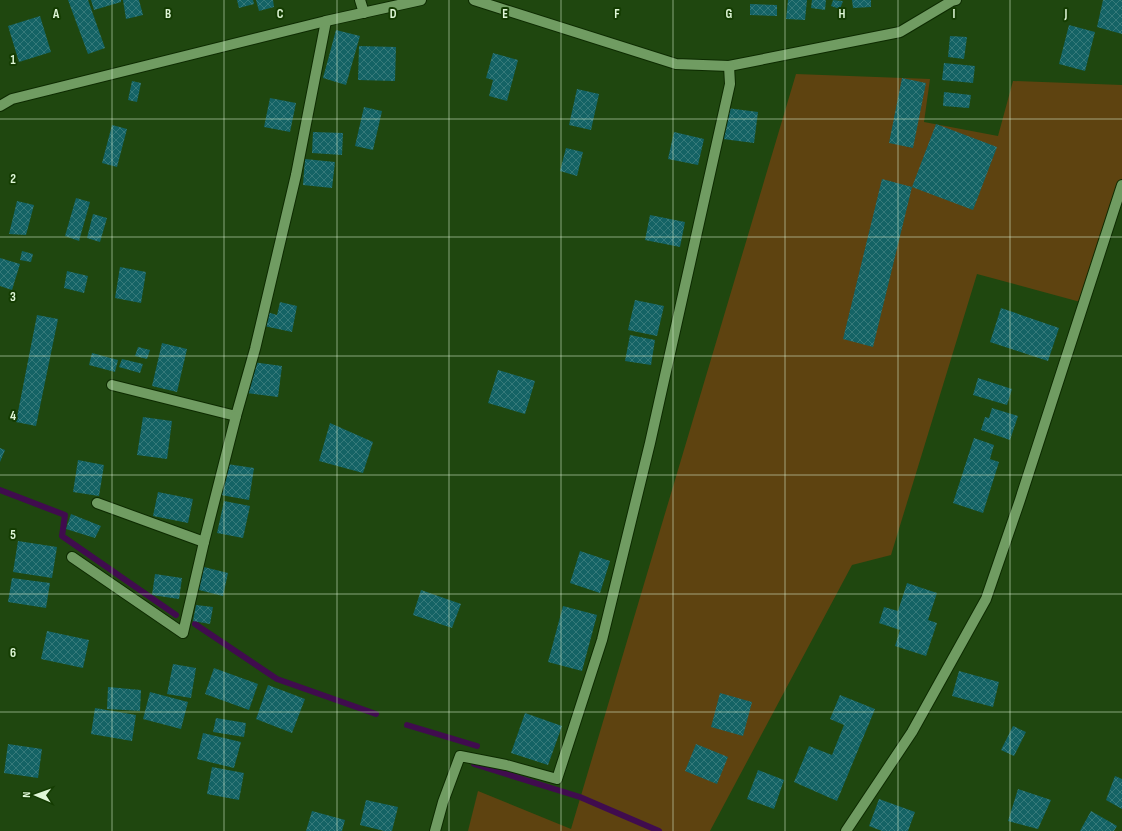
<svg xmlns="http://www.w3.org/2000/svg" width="1122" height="831" font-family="'Sofia Sans Condensed',sans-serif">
	<defs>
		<pattern id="building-cross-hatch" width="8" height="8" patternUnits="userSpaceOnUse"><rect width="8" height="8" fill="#146365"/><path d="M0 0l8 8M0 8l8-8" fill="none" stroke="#367a7a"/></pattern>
	</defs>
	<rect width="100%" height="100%" fill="#1f470f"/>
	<polygon fill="#5e4310" points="796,74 930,79 924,122 998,136 1013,81 1122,85 1122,185 1084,303 977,274 891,555 852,565 710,831 468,831 478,791 571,829"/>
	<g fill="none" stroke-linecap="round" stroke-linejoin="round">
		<g stroke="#400c4e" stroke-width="6">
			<polyline points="0,490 65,515 62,536 176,615"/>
			<polyline points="195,624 277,679 376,714"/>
			<polyline points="407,725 477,746"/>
			<polyline points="474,764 580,797 659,831"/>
		</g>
	</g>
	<g fill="url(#building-cross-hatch)">
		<polygon points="68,0 88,0 105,48 88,54"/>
		<polygon points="91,0 121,0 121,2 94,10"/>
		<polygon points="123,0 139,0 143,15 126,19"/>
		<polygon points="237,0 253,0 254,4 239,8"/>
		<polygon points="256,0 273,0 274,7 259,11"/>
		<polygon points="788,0 807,0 805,20 786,19"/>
		<polygon points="812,0 826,0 825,10 811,8"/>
		<polygon points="833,0 843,1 840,9 831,6"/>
		<polygon points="852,0 871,0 871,7 853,8"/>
		<polygon points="1103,0 1122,0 1122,34 1097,27"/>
		<polygon points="750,4 777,5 777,16 750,15"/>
		<polygon points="40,16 51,52 19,62 8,26"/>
		<polygon points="1069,25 1095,32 1085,71 1059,64"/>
		<polygon points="336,30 360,36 346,85 323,78"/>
		<polygon points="950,36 967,37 964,59 948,57"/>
		<polygon points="359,46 396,47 395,81 358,80"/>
		<polygon points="493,53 518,60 507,101 489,96 493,80 486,78"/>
		<polygon points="944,63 975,66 973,83 942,80"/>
		<polygon points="902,78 926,83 913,148 889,143"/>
		<polygon points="132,81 141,83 137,102 128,100"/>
		<polygon points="577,89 599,94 591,130 569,125"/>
		<polygon points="944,92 971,95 969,108 943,106"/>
		<polygon points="270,98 296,103 290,132 264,127"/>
		<polygon points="364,107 382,111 373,150 355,146"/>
		<polygon points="727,108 758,112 754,143 723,139"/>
		<polygon points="936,124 997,147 973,210 912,187"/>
		<polygon points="112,125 127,129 117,167 102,163"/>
		<polygon points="313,132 343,133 342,155 312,153"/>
		<polygon points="674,132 704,139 698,165 668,159"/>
		<polygon points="566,148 583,152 577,176 560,171"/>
		<polygon points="305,159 335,162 332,188 303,185"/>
		<polygon points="882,179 912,187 873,347 843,339"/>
		<polygon points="76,198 90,202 79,241 65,236"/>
		<polygon points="17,201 34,205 26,235 9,234"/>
		<polygon points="93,214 107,218 100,242 87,238"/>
		<polygon points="650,215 685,222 680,247 645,240"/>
		<polygon points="22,251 33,254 31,262 20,260"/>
		<polygon points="0,258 20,264 12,290 0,286"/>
		<polygon points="120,267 146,272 141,303 115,298"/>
		<polygon points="67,271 88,276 84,293 64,288"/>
		<polygon points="635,300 664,306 657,336 628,330"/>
		<polygon points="280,302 297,306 292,332 264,326 267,312 277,315"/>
		<polygon points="1001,308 1059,328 1048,361 990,342"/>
		<polygon points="37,315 58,319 36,426 16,422"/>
		<polygon points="630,335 655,340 651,365 625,361"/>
		<polygon points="162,343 187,349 177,392 152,386"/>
		<polygon points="138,347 150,350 147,359 135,356"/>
		<polygon points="92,353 118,360 115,372 89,365"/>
		<polygon points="122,359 143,364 140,373 119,367"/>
		<polygon points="252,362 282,366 278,397 247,393"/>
		<polygon points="498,370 535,381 525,414 488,403"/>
		<polygon points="978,378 1012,389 1007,405 973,395"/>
		<polygon points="992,408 1018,416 1010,440 981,430 985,417 989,418"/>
		<polygon points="143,417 172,421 167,459 137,455"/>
		<polygon points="330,423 373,442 363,473 319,461"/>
		<polygon points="974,438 994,445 990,459 999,462 983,513 953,503"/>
		<polygon points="0,448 5,450 0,462"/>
		<polygon points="78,460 104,465 99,496 73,492"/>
		<polygon points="227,464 254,468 249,500 221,495"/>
		<polygon points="158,492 193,499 188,523 153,516"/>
		<polygon points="224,501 250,506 243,538 217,533"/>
		<polygon points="71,514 101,526 95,538 66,529"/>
		<polygon points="18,541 57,547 52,578 13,572"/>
		<polygon points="580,551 610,561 600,593 570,583"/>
		<polygon points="200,566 228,573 223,596 195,589"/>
		<polygon points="155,574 182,578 179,599 152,595"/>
		<polygon points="12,578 50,583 46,608 8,602"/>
		<polygon points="907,583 937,593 928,620 937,623 926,656 895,646 900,630 879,623 884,607 898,611"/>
		<polygon points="421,590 461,604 452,628 413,615"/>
		<polygon points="196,605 213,607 210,624 193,621"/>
		<polygon points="563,606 597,615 582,671 548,662"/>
		<polygon points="47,631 89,640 83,668 41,659"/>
		<polygon points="173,664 196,668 191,698 167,694"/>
		<polygon points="214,668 258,684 249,710 205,694"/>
		<polygon points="959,671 999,682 993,707 952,696"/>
		<polygon points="268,685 305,699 292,733 256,719"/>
		<polygon points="108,687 141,690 140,711 107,709"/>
		<polygon points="150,692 188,702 181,729 143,719"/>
		<polygon points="720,693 752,702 743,736 711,727"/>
		<polygon points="840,695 875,709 837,801 794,782 809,746 832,755 844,725 830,719"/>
		<polygon points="95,708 136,715 132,741 91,734"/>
		<polygon points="525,713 562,726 548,765 511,753"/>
		<polygon points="216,718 246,723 244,737 213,732"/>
		<polygon points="1013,726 1026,732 1014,756 1001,750"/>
		<polygon points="203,733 241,742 234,768 197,759"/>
		<polygon points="8,744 42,749 38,778 4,773"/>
		<polygon points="696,744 728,757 717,784 685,771"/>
		<polygon points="212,767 244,773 239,800 207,794"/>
		<polygon points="758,770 784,780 774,809 747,799"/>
		<polygon points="1115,776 1122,779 1122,809 1106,800"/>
		<polygon points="1018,789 1051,800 1038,829 1008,821"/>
		<polygon points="879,799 915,812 908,831 882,831 869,826"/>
		<polygon points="366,800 398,807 392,831 384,831 360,825"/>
		<polygon points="312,811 345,820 342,831 306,831"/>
		<polygon points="1091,811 1117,826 1114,831 1080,831"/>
	</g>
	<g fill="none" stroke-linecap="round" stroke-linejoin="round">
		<defs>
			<g id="lane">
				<polyline points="360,0 364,13"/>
				<polyline points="112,385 236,416 255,349 296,175 326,21"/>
				<polyline points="97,503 204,542 236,416"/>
				<polyline points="72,557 183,633 204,542"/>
			</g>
			<g id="street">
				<polyline points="474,0 676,64 729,66 900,32 952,1 956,0"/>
				<polyline points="0,106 12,99 326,21 421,0"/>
				<polyline points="435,831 443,802 460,756 506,765 557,779 602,640 650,443 730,84 729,66"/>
				<polyline points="846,831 912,732 986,599 1020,500 1122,185"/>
			</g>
		</defs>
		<use href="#lane" stroke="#0d2b01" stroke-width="12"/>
		<use href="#street" stroke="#0d2b01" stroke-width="12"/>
		<use href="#lane" stroke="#709c62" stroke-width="10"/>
		<use href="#street" stroke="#709c62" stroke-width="10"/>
	</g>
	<path fill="none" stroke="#dff6d7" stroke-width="1" stroke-opacity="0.55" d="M112,0V831M224,0V831M337,0V831M449,0V831M561,0V831M673,0V831M785,0V831M898,0V831M1010,0V831M0,119H1122M0,237H1122M0,356H1122M0,475H1122M0,594H1122M0,712H1122"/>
	<g font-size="13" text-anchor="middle" font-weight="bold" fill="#dff6d7" stroke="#143c02" stroke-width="4" stroke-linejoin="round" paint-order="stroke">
		<text x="56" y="18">A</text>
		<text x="168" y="18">B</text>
		<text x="280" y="18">C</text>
		<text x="393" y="18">D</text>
		<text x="505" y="18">E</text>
		<text x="617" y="18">F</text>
		<text x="729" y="18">G</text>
		<text x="842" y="18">H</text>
		<text x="954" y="18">I</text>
		<text x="1066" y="18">J</text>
		<text x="13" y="64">1</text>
		<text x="13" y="183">2</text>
		<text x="13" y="301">3</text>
		<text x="13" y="420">4</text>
		<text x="13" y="539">5</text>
		<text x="13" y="657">6</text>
	</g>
	<g transform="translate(36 795) rotate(272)" stroke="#143c02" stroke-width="3" paint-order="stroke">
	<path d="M0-3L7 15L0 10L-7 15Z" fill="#dff6d7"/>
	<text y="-6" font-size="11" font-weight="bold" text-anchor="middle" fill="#dff6d7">N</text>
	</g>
</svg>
